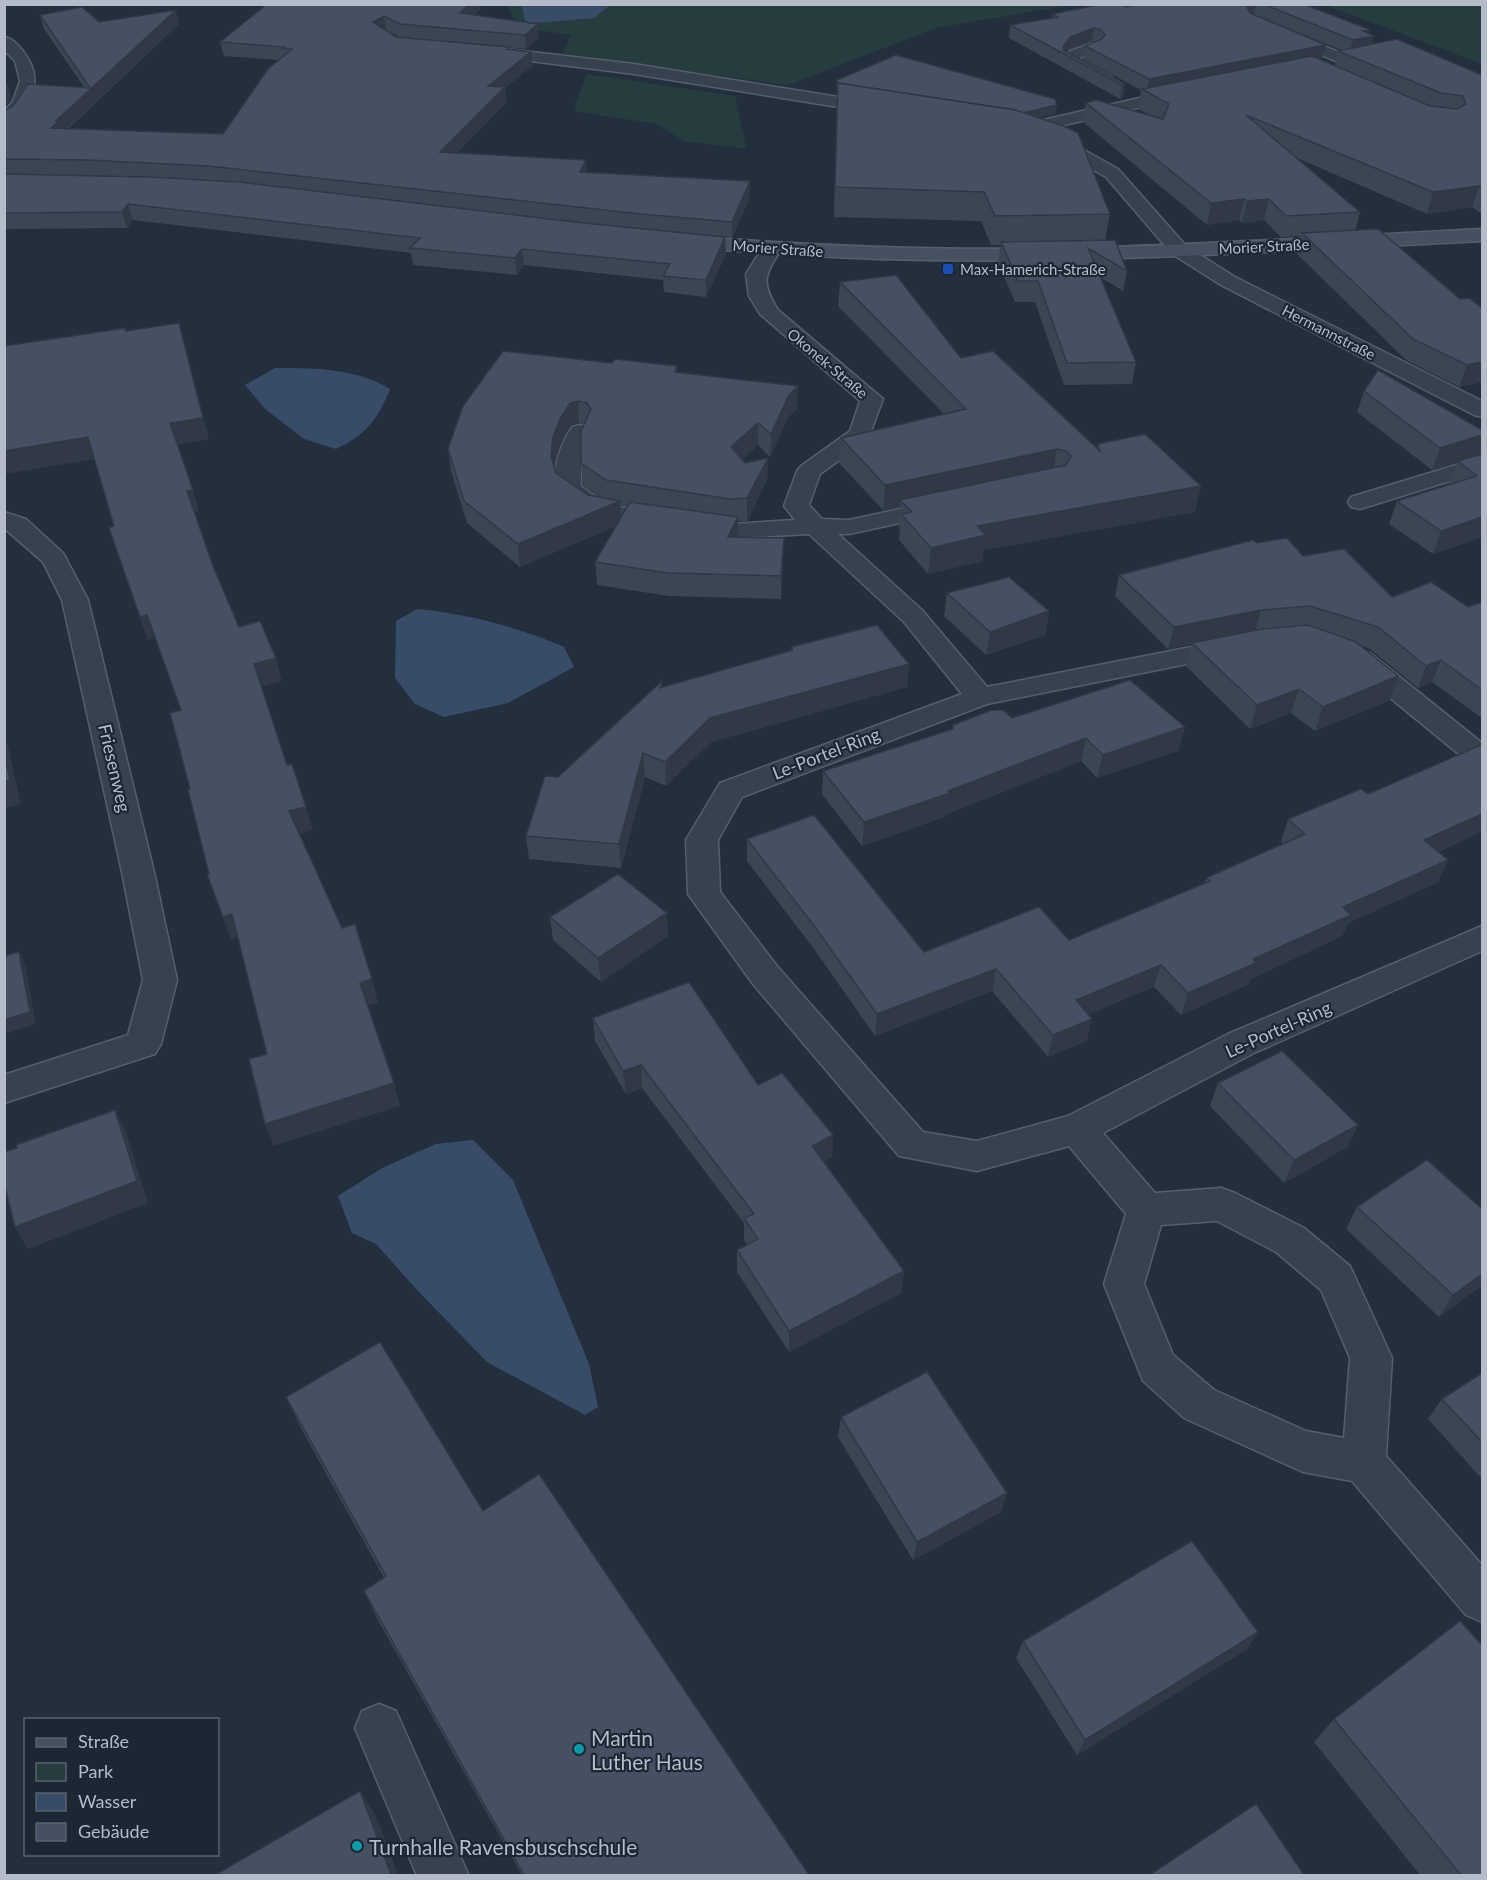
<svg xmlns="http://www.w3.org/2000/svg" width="1487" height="1880" font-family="Lato,sans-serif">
	<rect width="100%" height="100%" fill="#242f3e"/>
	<g fill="#263c3f">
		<polygon points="507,5 1072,5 936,28 788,85 562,54 571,35 517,27"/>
		<polygon points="1325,5 1482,5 1482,64"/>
		<polygon points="587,74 735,96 747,149 683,141 657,124 573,111"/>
	</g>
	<g fill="#394c67">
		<polygon points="522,5 522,4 610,5 594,18 534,23 525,21"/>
		<path d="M275,368C315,368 355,368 390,389C378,419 366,435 336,449L304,439L265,409L245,385Z"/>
		<path d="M417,609C468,614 518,627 564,647L574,667L508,703L444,717L415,704L395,678L396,621Z"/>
		<polygon points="473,1140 513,1180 589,1364 598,1407 585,1415 487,1362 418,1291 376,1244 352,1233 338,1196 382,1168 436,1144"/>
	</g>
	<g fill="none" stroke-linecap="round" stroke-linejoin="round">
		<defs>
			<g id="minor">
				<polygon points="1283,29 1353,58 1356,61 1348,66 1343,64 1278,37 1275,34 1278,31"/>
				<path d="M4,37C12,38 18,45 23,51C39,72 38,91 22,112C18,118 12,125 4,127V112L13,101L20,81L15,61L4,50Z"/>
				<polygon points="1093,43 1098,45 1101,48 1098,51 1081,57 1080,60 1112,77 1114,80 1112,83 1100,83 1063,62 1070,51"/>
				<polygon points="488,47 634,64 882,104 890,109 882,114 634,74 483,55 480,52"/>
				<polygon points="1183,88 1191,93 1189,96 1017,136 1011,135 1009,131 1011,127 1017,126"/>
				<polygon points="1048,137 1075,145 1118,169 1186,246 1235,277 1482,401 1482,417 1474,415 1221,285 1172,254 1106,177 1063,153 1042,146 1039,142 1042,138"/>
				<path d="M771,243L778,245L781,249C765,276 760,281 778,310L883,399L868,439L820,474L809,505L822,519L849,520L941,500L950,502L953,507L950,512L849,534H838L922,610L987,687L1232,639L1242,641L1246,647L1242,653L987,704L742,797L718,840L720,892L777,966L923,1132L977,1141L1068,1116L1228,1034L1482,926V951L1252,1054L1103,1133L1155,1193L1221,1188L1235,1193L1304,1228L1350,1266L1392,1358L1386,1456L1482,1565V1622L1466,1615L1352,1481L1303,1472L1184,1418L1143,1381L1104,1284L1126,1214L1069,1146L977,1171L899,1156L753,984L688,894L686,840L720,783L962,694L904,622L809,534L730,538L600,518L591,516L560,494C548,476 561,443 572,427L580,425L588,427L591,432L581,453V486L607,505L730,524L795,520L784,506L797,471L801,466L850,431L860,401L760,314L749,296L746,274L764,245ZM1217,1221L1276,1252L1321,1290L1350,1358L1344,1438L1306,1431L1214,1390L1173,1355L1144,1284L1161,1225Z"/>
				<polygon points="1482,457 1482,471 1360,509 1351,507 1348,502 1351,497"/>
				<polygon points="4,512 26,519 63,553 88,600 154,872 177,980 161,1044 155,1054 4,1103 4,1075 128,1035 143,980 122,872 62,600 43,562 4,528"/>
				<polygon points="1360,651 1370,653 1482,743 1482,767 1472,765 1350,665 1346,659 1350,653"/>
				<polygon points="379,1704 396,1711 469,1876 417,1876 355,1728 362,1711"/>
			</g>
			<path id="secondary" d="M1482,229V241C1282,251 1081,265 880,259C813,257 747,252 681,247L674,245L671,241L674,237L681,235C747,241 813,245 880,247C1081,254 1282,239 1482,229Z"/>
		</defs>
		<use href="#minor" stroke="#565f6c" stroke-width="3"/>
		<use href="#secondary" stroke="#565f6c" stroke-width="3"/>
		<use href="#minor" fill="#38414e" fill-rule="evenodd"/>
		<use href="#secondary" fill="#465061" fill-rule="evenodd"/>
	</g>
	<g fill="#3b4654" fill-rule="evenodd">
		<path d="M267,4L481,8L474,15L539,37L526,49L460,43L531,52L532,66L505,88L507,102L457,153L586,160L587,173L750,181V197L732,238L705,235L726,254L706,297L664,292L663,280L524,265L517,275L413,265L411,253L133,220L127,228L4,229V111L84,87L44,29L40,15L99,22L179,24L68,129L223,134L279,60L224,56L220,42ZM385,30H386L401,38L396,37Z"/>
		<path d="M1138,4H1303L1370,34L1372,44L1482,75V214L1472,207L1427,214L1297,158L1360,212L1355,231L1460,299L1482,308V382L1459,387L1406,360L1297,254L1302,236L1281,237L1264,220L1242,223L1239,220L1207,225L1083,122L1086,103L1151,116L1138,109L1141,90L1083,59L1085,46L1095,42L1092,41L1068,50L1067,52L1125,84L1123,98L1120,99L1009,38L1010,25L1052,18L1053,14L1126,7ZM1260,17L1341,50L1338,51L1335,66L1319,59L1322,58Z"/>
		<polygon points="837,80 1055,114 1039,118 1110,214 1105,241 1127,271 1123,291 1100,277 1136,362 1132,384 1064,385 1035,302 1015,302 998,262 1001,245 991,245 981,221 834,217"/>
		<polygon points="840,282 961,358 1097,448 1098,444 1195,512 984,550 982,561 928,574 899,540 900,528 898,526 900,507 883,510 839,463 841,438 944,414 838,306"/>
		<path d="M612,363L677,366V372L797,408L788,417L770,457L758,445L742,460L745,463L768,458L767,480L747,521H738V537L783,561L781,599L669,596L597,585L595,562L616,526L520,567L467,523L451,471L448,449ZM579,423L585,424L581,463L583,485L601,498L588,495L556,473L554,468L555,459L562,441L571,425ZM621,505L628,506L621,517Z"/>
		<polygon points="1364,391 1482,448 1480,454 1482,454 1482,537 1433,554 1389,524 1397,501 1450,484 1449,484 1457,462 1432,470 1357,412"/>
		<polygon points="1257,543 1303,556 1392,597 1468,607 1482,602 1482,718 1432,682 1418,688 1370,649 1362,646 1390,700 1315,731 1291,713 1250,729 1186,666 1192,644 1168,649 1115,596 1119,575"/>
		<polygon points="947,593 1049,611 1045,635 986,655 944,616"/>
		<polygon points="791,647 909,664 907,687 711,742 666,786 645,777 621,868 529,859 526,836 558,777 662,681 662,687 791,651"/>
		<polygon points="1012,718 1185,727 1178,751 1097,778 1081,761 947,814 947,816 862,846 822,794 823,771 952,729 953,725"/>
		<polygon points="1368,794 1482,831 1438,852 1448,860 1438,882 1348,923 1342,936 1251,979 1249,984 1181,1015 1154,987 1088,1014 1087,1041 1048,1057 992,991 875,1036 814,949 747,861 747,839 924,952 1069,940 1204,884 1206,878 1283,844 1281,842 1288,819"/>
		<polygon points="550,917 668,936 601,982 553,940"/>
		<polygon points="593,1018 758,1085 833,1135 832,1157 824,1161 904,1271 901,1293 789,1352 737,1272 737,1250 747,1245 744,1240 744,1223 642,1088 626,1094 595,1041"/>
		<polygon points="1218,1083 1358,1125 1347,1147 1284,1183 1210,1106"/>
		<polygon points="1357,1207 1482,1209 1482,1285 1439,1317 1346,1229"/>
		<polygon points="1482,1373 1482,1479 1428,1419 1442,1399"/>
		<polygon points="286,1397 483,1511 809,1875 522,1875 379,1622 364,1591 384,1578 303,1432"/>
		<polygon points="841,1417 1007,1493 1001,1512 913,1560 838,1437"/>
		<polygon points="1258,1632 1247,1649 1077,1755 1016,1658 1023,1641"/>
		<polygon points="1334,1719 1481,1875 1420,1875 1314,1742"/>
	</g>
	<g fill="#303945">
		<polygon points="469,4 481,4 481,8 462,27 460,13"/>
		<polygon points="1249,4 1256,4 1254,15 1248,16 1247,7"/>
		<polygon points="176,10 179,24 62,133 51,128 56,121"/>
		<polygon points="384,16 386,30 375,36 373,22"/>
		<polygon points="538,24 539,37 526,49 525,35"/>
		<polygon points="1094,28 1092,41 1068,50 1065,54 1063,47 1070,37"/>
		<polygon points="1371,30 1369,37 1374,36 1371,49 1349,54 1353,40 1363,31"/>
		<polygon points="1326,45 1322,58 1146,93 1149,79"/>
		<polygon points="531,52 532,66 505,88 507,102 442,168 440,152 488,86"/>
		<polygon points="7,83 12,98 4,108 4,87"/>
		<polygon points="1125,84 1123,98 1120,99 1122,85"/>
		<polygon points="1057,105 1055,114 1016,124 1017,114"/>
		<polygon points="586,160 587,175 580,172"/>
		<polygon points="750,181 750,197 732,238 732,222"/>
		<polygon points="1479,186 1472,207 1427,214 1433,192"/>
		<polygon points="1244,199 1239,220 1207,225 1211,203"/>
		<polygon points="1269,199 1264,220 1242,223 1247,201"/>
		<polygon points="128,204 133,220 127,228 122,212"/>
		<polygon points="725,237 726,254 706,297 706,280"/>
		<polygon points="522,249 524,265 517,275 515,258"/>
		<polygon points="185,344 209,439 176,445 170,423"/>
		<polygon points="1482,362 1482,382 1459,387 1467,365"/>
		<polygon points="798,386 797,408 788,417 770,457 771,434 789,395"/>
		<polygon points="578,401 579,423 571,425 562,441 555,459 553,479 551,456 553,437 560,419 570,403"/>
		<polygon points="758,423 758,445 732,470 731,447"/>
		<polygon points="1482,435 1482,448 1479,455 1432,470 1440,448"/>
		<polygon points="88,437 95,459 4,474 4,451"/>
		<polygon points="1057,449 1053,474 900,500 900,507 883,510 885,485"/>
		<polygon points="768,458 767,480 747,521 747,498"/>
		<polygon points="1201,486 1195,512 984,550 982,561 928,574 931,548 977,526"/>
		<polygon points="193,490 199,512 193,513 187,491"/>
		<polygon points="620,501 622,524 520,567 518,544"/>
		<polygon points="738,517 738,540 728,537"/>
		<polygon points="1482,517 1482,537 1433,554 1441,531"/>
		<polygon points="784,538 783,561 781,599 781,576"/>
		<polygon points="1261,610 1255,632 1192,643 1192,644 1168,649 1174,627"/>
		<polygon points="1049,611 1045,635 986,655 990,632"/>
		<polygon points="147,615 155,638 147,640 140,617"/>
		<polygon points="276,658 282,681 260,687 254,664"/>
		<polygon points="1441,660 1432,682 1418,688 1426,666"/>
		<polygon points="909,664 907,687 711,742 666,786 665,762 710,718"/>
		<polygon points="1398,676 1390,700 1315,731 1323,707"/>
		<polygon points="1299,689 1291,713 1250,729 1257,705"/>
		<polygon points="1185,727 1178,751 1097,778 1103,755"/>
		<polygon points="4,738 8,746 21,804 4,808"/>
		<polygon points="1086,738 1081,761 947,814 947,816 862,846 864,822 948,791"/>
		<polygon points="643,753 645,777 621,868 619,844"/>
		<polygon points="306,807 313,830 295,835 289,811"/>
		<polygon points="1482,814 1482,831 1414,862 1424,840"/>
		<polygon points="1448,860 1438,882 1348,923 1342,936 1251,979 1249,984 1181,1015 1188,993 1253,959 1343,907"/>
		<polygon points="667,913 668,936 601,982 598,958"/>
		<polygon points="232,914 240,937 231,940 223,917"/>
		<polygon points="19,952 25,964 36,1024 4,1034 4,1020"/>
		<polygon points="1161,965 1154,987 1071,1022 1076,1000"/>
		<polygon points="996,969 992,991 875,1036 877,1014"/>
		<polygon points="372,979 378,1003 366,1006 360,983"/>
		<polygon points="1092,1019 1087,1041 1048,1057 1053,1035"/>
		<polygon points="641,1065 642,1088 626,1094 623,1071"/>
		<polygon points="394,1083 400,1106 273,1146 265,1124"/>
		<polygon points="115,1110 126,1132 148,1203 28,1249 15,1227"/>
		<polygon points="1358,1125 1347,1147 1284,1183 1294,1160"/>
		<polygon points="833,1135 832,1157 811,1168 812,1146"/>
		<polygon points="904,1271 901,1293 789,1352 789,1331"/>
		<polygon points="1482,1274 1482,1285 1439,1317 1453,1295"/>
		<polygon points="1007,1493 1001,1512 913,1560 917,1542"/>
		<polygon points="1258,1632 1247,1649 1077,1755 1085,1740"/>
		<polygon points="360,1791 376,1816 398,1875 391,1875"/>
	</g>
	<g fill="#455162" stroke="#303945" stroke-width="1.5">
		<polygon points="267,4 469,4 460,13 538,24 525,35 400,24 384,16 373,22 396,37 509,47 507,49 531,52 488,86 505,87 440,152 586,160 580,172 750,181 732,222 641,214 209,166 89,160 4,159 4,111 14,105 28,84 90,88 40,15 82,7 99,22 176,10 56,121 59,121 51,128 223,134 268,69 292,49 282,48 284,47 220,42"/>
		<polygon points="1102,4 1122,4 1126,7 1138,4 1249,4 1247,7 1250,13 1326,45 1149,79 1085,46 1102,39 1105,35 1101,30 1094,28 1070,37 1063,47 1064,51 1125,84 1122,85 1010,25 1058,17 1053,14"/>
		<polygon points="1263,4 1303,4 1371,30 1363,31 1374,36 1353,40"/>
		<polygon points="1397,39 1482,75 1482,188 1479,186 1433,192 1246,115 1360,212 1286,216 1269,199 1247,201 1244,199 1211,203 1086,103 1096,100 1163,119 1169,104 1142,89 1312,56 1430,106 1457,109 1466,104 1463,96 1441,93 1338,51"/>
		<polygon points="896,55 1055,99 1057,105 1023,113 1015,110 838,83 837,86 837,80"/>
		<polygon points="838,83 1015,110 1066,127 1078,133 1110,214 995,216 984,192 835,187"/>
		<polygon points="4,174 149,177 239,182 574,222 725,237 706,280 663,276 670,264 522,249 515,258 410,248 420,238 128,204 122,212 4,213"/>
		<polygon points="1378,229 1460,299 1469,298 1482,308 1482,362 1467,365 1413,339 1302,233"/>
		<polygon points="1115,240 1127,271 1088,248 1136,362 1067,363 1038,281 1018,281 1001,242"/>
		<polygon points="896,275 961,358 993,351 1100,451 1098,444 1145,434 1201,486 977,526 986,535 931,548 901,514 912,512 900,500 1066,465 1071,456 1066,451 1057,449 885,485 841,438 966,409 840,282"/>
		<polygon points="179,323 203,418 170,423 193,490 187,491 213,566 239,627 260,621 276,658 254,664 287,765 292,764 306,807 289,811 342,928 355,924 372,979 360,983 394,1083 265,1124 249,1059 267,1054 232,914 223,917 207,874 209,874 188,790 190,789 170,713 181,710 147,615 140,617 109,528 114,526 88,437 4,451 4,346 126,328 125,331"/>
		<polygon points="503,351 612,363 615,359 677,366 675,372 798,386 789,395 771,434 758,423 731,447 745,463 768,458 747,498 730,499 606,480 581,463 581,431 591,409 587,403 578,401 570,403 560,419 553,437 551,456 556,473 588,495 620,501 518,544 464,501 448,449 463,406"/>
		<polygon points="1378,370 1482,430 1482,435 1440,448 1364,391"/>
		<polygon points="1482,454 1482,517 1441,531 1397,501 1477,476 1458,461"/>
		<polygon points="630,502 738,517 728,537 784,538 781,576 668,573 595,562"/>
		<polygon points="1287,538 1303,556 1344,549 1392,597 1431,582 1468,607 1482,602 1482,690 1441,660 1426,666 1378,627 1310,606 1261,610 1174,627 1119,575 1253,540 1257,543"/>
		<polygon points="1009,577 1049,611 990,632 947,593"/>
		<polygon points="877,625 909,664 710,718 665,762 643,753 619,844 526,836 545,776 558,777 662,681 660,688 793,650 791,647"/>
		<polygon points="1308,625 1356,642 1398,676 1323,707 1299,689 1257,705 1192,643 1262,629"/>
		<polygon points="1130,680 1185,727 1103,755 1086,738 948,791 950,793 864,822 823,771 953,729 953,725 992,710 1003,710 1012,718"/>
		<polygon points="1481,745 1482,745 1482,814 1424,840 1448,860 1343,907 1351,915 1253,959 1256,963 1188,993 1161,965 1076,1000 1092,1019 1053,1035 996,969 877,1014 815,927 747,839 814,815 924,952 1039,907 1069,940 1210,881 1206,878 1305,834 1288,819 1361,789 1368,794"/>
		<polygon points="4,754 10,780 4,782"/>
		<polygon points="618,874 667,913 598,958 550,917"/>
		<polygon points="19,952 30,1012 4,1020 4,956"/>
		<polygon points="689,982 758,1085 782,1073 833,1135 812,1146 904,1271 789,1331 737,1250 758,1239 744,1218 754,1214 641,1065 623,1071 593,1018"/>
		<polygon points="1282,1051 1358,1125 1294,1160 1218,1083"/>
		<polygon points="115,1110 137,1181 15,1227 4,1183 4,1152 17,1148 16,1145"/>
		<polygon points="1427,1160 1482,1209 1482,1274 1453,1295 1357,1207"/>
		<polygon points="380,1342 483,1511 539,1474 809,1875 524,1875 364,1591 386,1576 286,1397"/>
		<polygon points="927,1372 1007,1493 917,1542 841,1417"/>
		<polygon points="1482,1373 1482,1442 1442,1399"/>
		<polygon points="1192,1541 1258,1632 1085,1740 1023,1641"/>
		<polygon points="1460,1621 1482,1645 1482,1874 1481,1875 1461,1875 1334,1719"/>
		<polygon points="360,1791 391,1875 215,1875"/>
		<polygon points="1256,1804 1304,1875 1150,1875"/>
	</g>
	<rect fill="#1a4fb4" stroke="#1d2633" stroke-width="2" x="942" y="263" width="12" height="12" rx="3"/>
	<g fill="#0f9aa8" stroke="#1d2633" stroke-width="2">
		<circle cx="579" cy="1749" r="6"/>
		<circle cx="357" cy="1846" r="6"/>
	</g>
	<g text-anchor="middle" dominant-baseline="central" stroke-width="4.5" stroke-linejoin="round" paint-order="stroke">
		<g font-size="15" fill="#b4bcc9" stroke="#1d2633">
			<text transform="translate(1264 246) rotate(-3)">Morier Straße</text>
			<text transform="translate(778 248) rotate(4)">Morier Straße</text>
			<text transform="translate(1329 332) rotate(27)">Hermannstraße</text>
			<text transform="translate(828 363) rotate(40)">Okonek-Straße</text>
		</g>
		<g font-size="15" fill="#b4bcc9" stroke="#1d2633" text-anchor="start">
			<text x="960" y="269">Max-Hamerich-Straße</text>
		</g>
		<g font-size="18" fill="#b4bcc9" stroke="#1d2633">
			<text transform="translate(826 753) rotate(-21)">Le-Portel-Ring</text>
			<text transform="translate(115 768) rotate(77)">Friesenweg</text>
			<text transform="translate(1278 1029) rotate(-24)">Le-Portel-Ring</text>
		</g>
		<g font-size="21" fill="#b4bcc9" stroke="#1d2633" text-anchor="start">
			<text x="591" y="1737">Martin<tspan x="591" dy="24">Luther Haus</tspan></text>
			<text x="369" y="1846">Turnhalle Ravensbuschschule</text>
		</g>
	</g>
	<rect width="1487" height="1880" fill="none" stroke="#b4bcc9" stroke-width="12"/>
	<rect x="24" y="1718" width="195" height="138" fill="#1d2633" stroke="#59626f" stroke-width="1.5"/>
	<rect x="36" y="1738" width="30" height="9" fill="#465061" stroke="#59626f" stroke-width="1.5"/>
	<text x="78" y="1748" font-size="18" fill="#b4bcc9">Straße</text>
	<rect x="36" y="1763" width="30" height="18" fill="#263c3f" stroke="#59626f" stroke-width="1.5"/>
	<text x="78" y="1778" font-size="18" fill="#b4bcc9">Park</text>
	<rect x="36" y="1793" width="30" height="18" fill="#394c67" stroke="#59626f" stroke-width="1.5"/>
	<text x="78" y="1808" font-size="18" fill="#b4bcc9">Wasser</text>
	<rect x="36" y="1823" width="30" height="18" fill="#455162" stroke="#59626f" stroke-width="1.5"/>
	<text x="78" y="1838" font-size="18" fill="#b4bcc9">Gebäude</text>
</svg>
